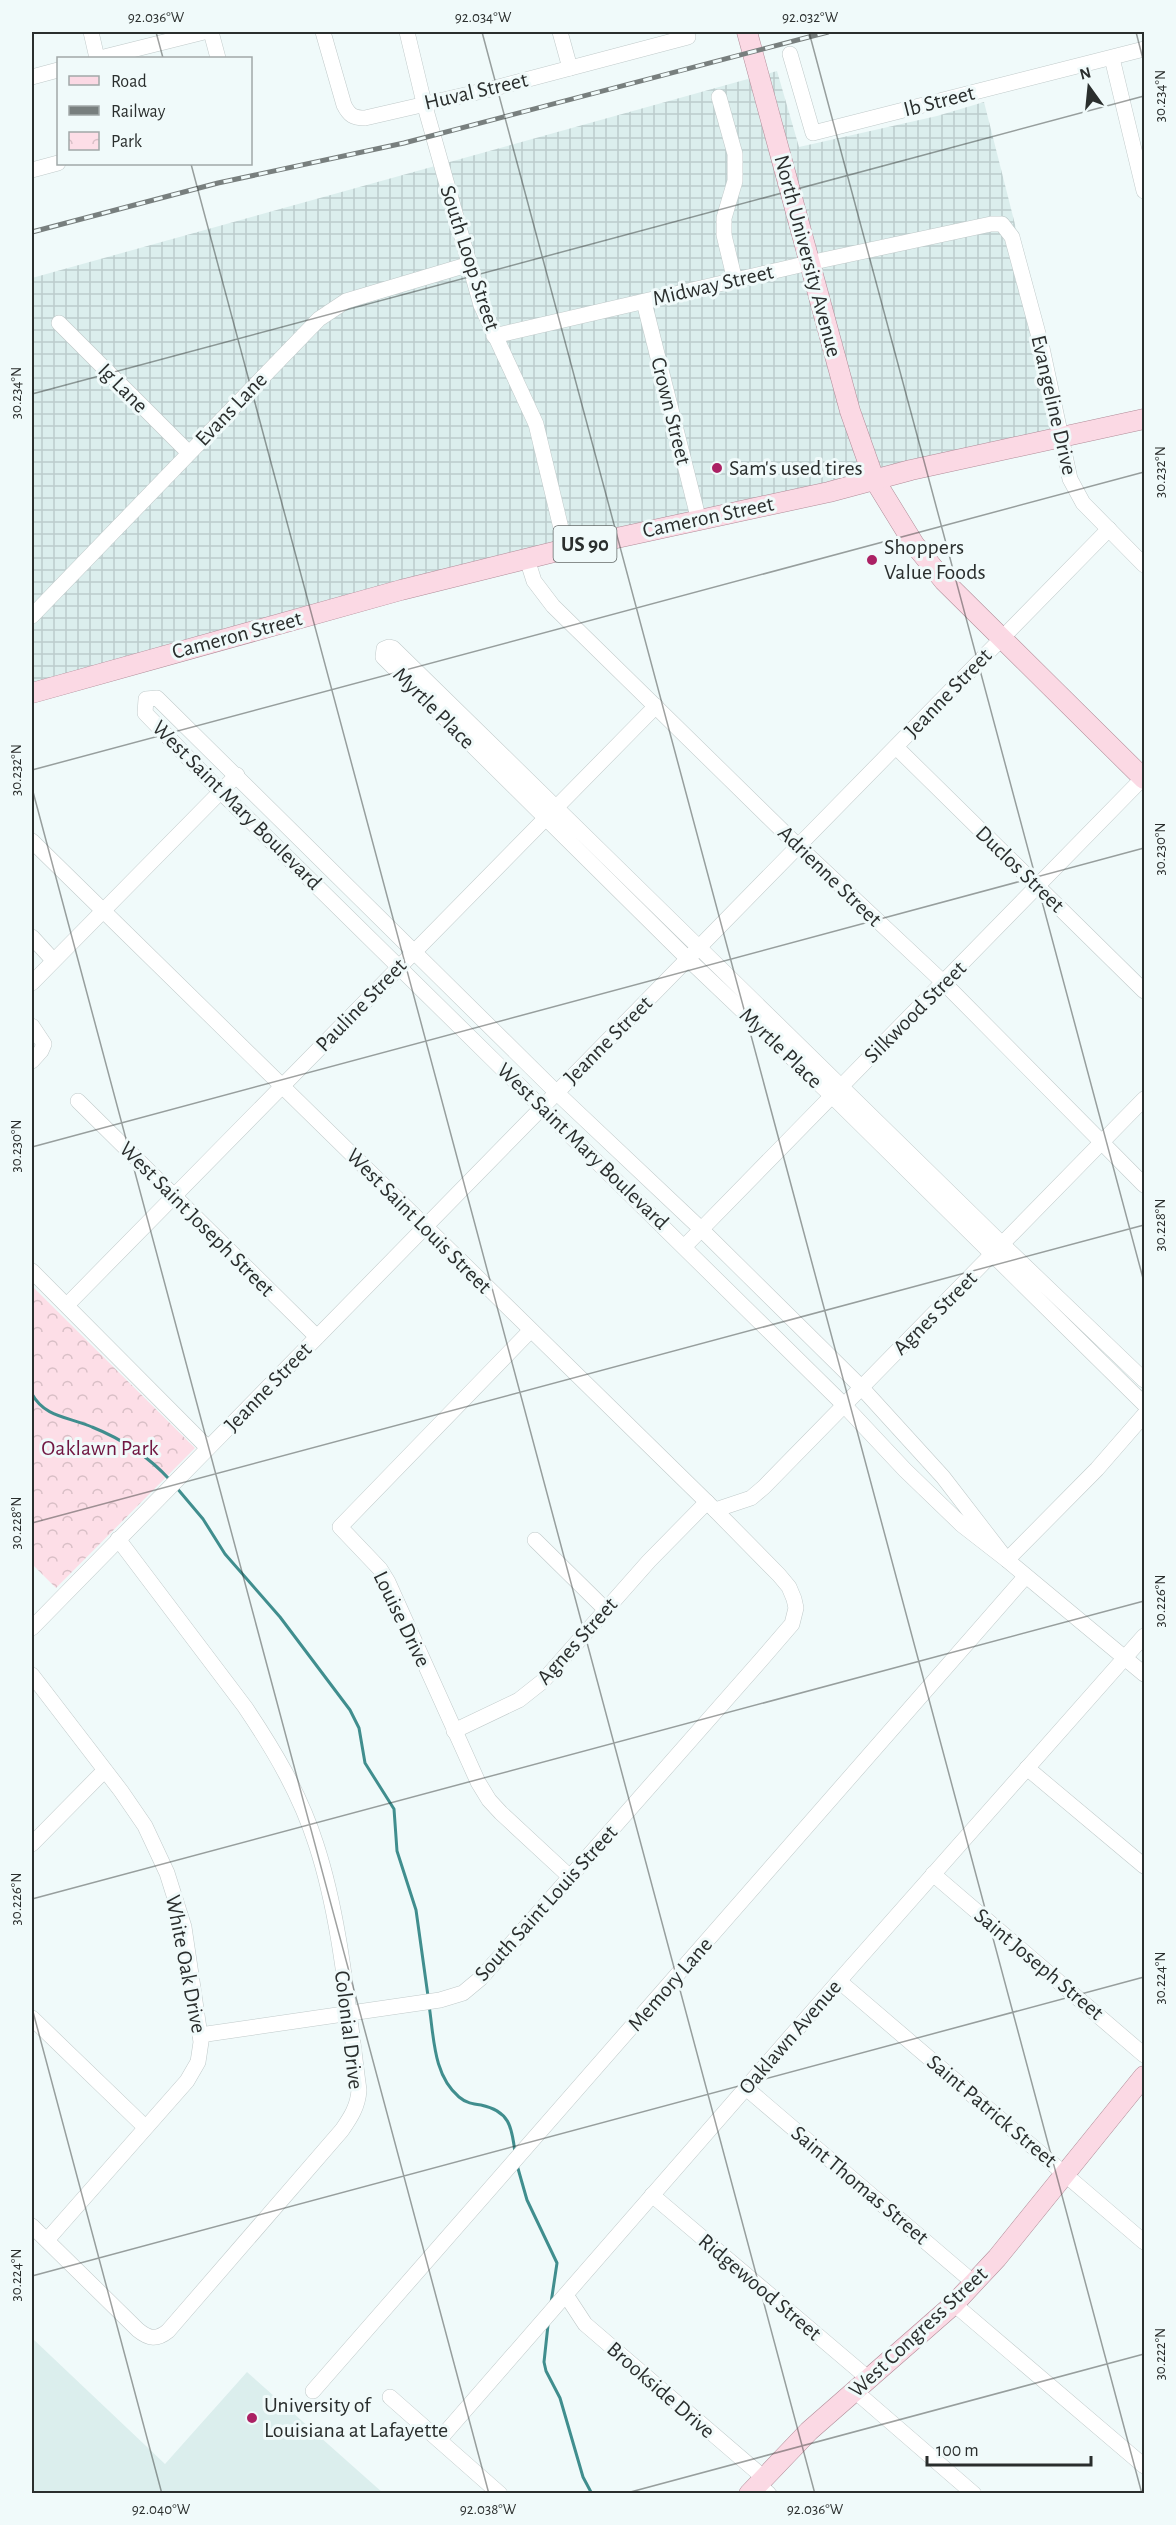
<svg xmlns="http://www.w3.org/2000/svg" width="1176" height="2525" font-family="'Alegreya Sans',sans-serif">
	<defs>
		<pattern id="industrial-grid" width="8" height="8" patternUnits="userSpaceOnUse" patternTransform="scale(1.5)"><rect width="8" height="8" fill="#dbeeed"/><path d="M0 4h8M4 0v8" fill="none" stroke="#bccccc"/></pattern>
		<pattern id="park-crowns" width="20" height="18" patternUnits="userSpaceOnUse" patternTransform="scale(1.5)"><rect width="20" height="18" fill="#fddee7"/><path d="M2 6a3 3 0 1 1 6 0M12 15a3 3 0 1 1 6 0" fill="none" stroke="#d9bfc6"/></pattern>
	</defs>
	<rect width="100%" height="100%" fill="#f0fafa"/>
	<polygon fill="#dbeeed" points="32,2338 165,2464 247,2372 383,2493 32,2493"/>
	<polygon fill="url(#industrial-grid)" points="777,71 799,147 937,116 984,102 1066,426 32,688 32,278"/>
	<polygon fill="url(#park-crowns)" points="32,1286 195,1448 56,1588 32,1564"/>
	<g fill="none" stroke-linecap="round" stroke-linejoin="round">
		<g stroke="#408e8e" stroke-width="3">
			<path d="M32,1394C45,1418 70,1417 92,1427C122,1439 148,1456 170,1480"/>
			<polyline points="176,1487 203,1519 225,1554 280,1617 350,1710 359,1728 365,1763 394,1809 397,1851 416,1910 428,1996"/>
			<path d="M429,2005C434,2037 433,2075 459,2097C466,2103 473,2104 481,2105C509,2111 512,2126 515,2153"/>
			<polyline points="517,2165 527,2200 557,2263 551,2303"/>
			<polyline points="548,2325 544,2362 546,2371 560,2398 583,2477 592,2494"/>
		</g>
		<defs>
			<g id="minor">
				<polyline points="91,32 97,58"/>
				<polyline points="211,32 218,58"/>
				<path d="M323,32L344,105C349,115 353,118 365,118L491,89L688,37"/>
				<polyline points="407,32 424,103 481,305 536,424 566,549"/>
				<polyline points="560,32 570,68"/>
				<polyline points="790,54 813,133 1144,49"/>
				<polyline points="100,58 204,32"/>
				<polyline points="1112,58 1144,191"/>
				<polyline points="32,77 58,70"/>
				<polyline points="719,97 735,154 735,181 724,218 724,235 735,281"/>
				<polyline points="32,170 58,163"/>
				<polyline points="644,302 699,521"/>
				<polyline points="59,323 189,453"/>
				<polyline points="494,336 809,263 991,224 1002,224 1012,237 1042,348 1070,479 1083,503 1144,565"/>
				<polyline points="527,559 534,581 553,606 798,846 944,983 1144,1185"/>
				<polyline points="32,616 319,319 346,301 470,264"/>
				<polyline points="896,747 1144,991"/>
				<polyline points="32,841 715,1510 779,1575 789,1587 794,1599 796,1608 792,1624 761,1660 481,1978 463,1993 440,2000 200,2035"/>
				<polyline points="32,937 53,960"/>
				<polyline points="32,983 237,775"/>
				<polyline points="32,1026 44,1044 41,1051 32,1061"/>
				<polyline points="78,1101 317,1337"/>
				<polyline points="685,1246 1144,777"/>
				<polyline points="32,1271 208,1448"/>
				<polyline points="67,1305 656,706"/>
				<polyline points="530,1331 340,1527 380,1569 388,1582 478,1782 489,1800 501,1813 570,1877"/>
				<polyline points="1144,1380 1002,1244 393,648 389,647 384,649 383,657 688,959 832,1096 1144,1404"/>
				<polyline points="715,1510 751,1498 764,1487 1144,1099"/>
				<polyline points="535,1540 606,1610"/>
				<polyline points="1007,1560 943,1477 861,1387 701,1229 556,1092 157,698 146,699 145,713 221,792 844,1405 905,1470 962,1525 1007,1560 1144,1674"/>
				<polyline points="1007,1560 1097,1469 1144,1415"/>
				<polyline points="32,1628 1109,529"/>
				<polyline points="32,1675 121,1791 145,1826 167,1873 184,1927 201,2042 198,2062 187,2081 47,2240"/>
				<polyline points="454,1731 519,1700 543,1681 649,1561 707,1502"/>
				<polyline points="1027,1768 1144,1866"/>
				<polyline points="32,1844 104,1771"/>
				<polyline points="933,1874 1144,2055"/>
				<polyline points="839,1981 1144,2242"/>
				<polyline points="32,2018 145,2127"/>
				<polyline points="746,2088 974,2283"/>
				<polyline points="652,2195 869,2379"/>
				<path d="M32,2226L138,2330C149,2339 157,2340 168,2331L342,2130C351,2117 358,2106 359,2090C348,2010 341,1920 316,1844C300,1794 274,1750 245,1707L118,1539"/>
				<polyline points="566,2295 585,2324 763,2477"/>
				<polyline points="954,2304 1144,2466"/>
				<polyline points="313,2391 1025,1577"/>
				<polyline points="855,2391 974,2494"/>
				<polyline points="390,2397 500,2494"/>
				<polyline points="439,2440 839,1981 1144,1636"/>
				<polyline points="758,2484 769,2494"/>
			</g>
			<g id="major">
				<polyline points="747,32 850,411 874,479 914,544 944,581 1144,779"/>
				<polyline points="32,693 401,590 566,549 829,492 911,470 1144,419"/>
				<polyline points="749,2494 809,2431 954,2304 997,2258 1144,2076"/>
			</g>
		</defs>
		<use href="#minor" stroke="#c0caca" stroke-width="16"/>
		<use href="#major" stroke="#b08c98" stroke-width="21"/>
		<use href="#minor" stroke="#fff" stroke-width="15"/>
		<use href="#major" stroke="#fbd9e4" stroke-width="20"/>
		<defs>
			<polyline id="rail" points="32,232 218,183 404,143 828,32"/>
		</defs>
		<use href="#rail" stroke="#787f7e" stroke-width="5"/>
		<use href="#rail" stroke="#f0fafa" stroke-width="3" stroke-dasharray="9" stroke-linecap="butt"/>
	</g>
	<path fill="none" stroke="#2a2e2d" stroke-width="1.5" stroke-opacity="0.45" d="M156,32L163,58M482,32L1142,2494M809,32L1144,1282M1136,32L1144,63M191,164L815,2494M32,394L1144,96M32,770L1144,472M32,788L489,2494M32,1147L1144,848M32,1523L1144,1225M32,1899L1144,1601M32,2008L162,2494M32,2276L1144,1977M623,2494L1144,2354"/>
	<g fill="#ab2164" stroke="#f0fafa" stroke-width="2">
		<circle cx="717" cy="468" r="6"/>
		<circle cx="872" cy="560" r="6"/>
		<circle cx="252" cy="2418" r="6"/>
	</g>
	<g text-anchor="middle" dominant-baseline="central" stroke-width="6" stroke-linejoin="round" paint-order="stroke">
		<rect fill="#f0fafa" stroke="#656b6a" stroke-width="1.5" x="553.5" y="526" width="63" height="36" rx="4.5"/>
		<g font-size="21" font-weight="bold" fill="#2a2e2d">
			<text x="585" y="544">US 90</text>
		</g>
		<g font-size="22" fill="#2a2e2d" stroke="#f0fafa">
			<text transform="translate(476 91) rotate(-13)">Huval Street</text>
			<text transform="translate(939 101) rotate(-14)">Ib Street</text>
			<text transform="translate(808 256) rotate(75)">North University Avenue</text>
			<text transform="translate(470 258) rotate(72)">South Loop Street</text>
			<text transform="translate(713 285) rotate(-13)">Midway Street</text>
			<text transform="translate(123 388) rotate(45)">Ig Lane</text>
			<text transform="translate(1054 405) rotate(77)">Evangeline Drive</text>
			<text transform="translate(231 409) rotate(-46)">Evans Lane</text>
			<text transform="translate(671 411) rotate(76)">Crown Street</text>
			<text transform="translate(708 517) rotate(-12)">Cameron Street</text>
			<text transform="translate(237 635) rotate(-15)">Cameron Street</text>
			<text transform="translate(948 693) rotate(-46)">Jeanne Street</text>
			<text transform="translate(434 708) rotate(45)">Myrtle Place</text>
			<text transform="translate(237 805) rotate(45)">West Saint Mary Boulevard</text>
			<text transform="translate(1020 869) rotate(44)">Duclos Street</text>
			<text transform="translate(830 876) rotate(44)">Adrienne Street</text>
			<text transform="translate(361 1005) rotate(-46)">Pauline Street</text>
			<text transform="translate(915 1012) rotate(-45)">Silkwood Street</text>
			<text transform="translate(608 1040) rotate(-45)">Jeanne Street</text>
			<text transform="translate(781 1048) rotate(44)">Myrtle Place</text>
			<text transform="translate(583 1146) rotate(44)">West Saint Mary Boulevard</text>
			<text transform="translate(197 1219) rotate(45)">West Saint Joseph Street</text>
			<text transform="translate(419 1221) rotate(45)">West Saint Louis Street</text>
			<text transform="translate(935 1313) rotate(-45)">Agnes Street</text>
			<text transform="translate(268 1387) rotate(-46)">Jeanne Street</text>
			<text transform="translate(402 1619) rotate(64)">Louise Drive</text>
			<text transform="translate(577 1641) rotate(-48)">Agnes Street</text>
			<text transform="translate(546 1903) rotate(-48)">South Saint Louis Street</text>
			<text transform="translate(186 1964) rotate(79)">White Oak Drive</text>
			<text transform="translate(1039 1964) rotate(40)">Saint Joseph Street</text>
			<text transform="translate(670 1984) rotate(-49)">Memory Lane</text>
			<text transform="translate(349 2030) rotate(83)">Colonial Drive</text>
			<text transform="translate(790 2037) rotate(-49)">Oaklawn Avenue</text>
			<text transform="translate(992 2111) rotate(40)">Saint Patrick Street</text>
			<text transform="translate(860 2185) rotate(40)">Saint Thomas Street</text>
			<text transform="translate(760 2287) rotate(40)">Ridgewood Street</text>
			<text transform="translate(918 2332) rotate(-43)">West Congress Street</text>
			<text transform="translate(661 2390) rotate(41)">Brookside Drive</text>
		</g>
		<g font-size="22" fill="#2a2e2d" stroke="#f0fafa" text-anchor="start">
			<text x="729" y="468">Sam's used tires</text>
			<text x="884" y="547">Shoppers<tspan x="884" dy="25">Value Foods</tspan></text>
			<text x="264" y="2405">University of<tspan x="264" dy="25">Louisiana at Lafayette</tspan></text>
		</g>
		<g font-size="22" fill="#701641" stroke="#f0fafa">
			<text x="100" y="1448">Oaklawn Park</text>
		</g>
	</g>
	<rect width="1176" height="2525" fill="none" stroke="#f0fafa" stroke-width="66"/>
	<rect x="57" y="57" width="195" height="108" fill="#f0fafa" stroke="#a1a8a8" stroke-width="1.5"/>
	<rect x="69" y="76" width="30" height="9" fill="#fbd9e4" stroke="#a1a8a8" stroke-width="1.5"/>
	<text x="111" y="87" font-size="18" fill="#2a2e2d">Road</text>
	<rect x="69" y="106" width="30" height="9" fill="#787f7e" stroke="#a1a8a8" stroke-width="1.5"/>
	<text x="111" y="117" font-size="18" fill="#2a2e2d">Railway</text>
	<rect x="69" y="132" width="30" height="18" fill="url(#park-crowns)" stroke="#a1a8a8" stroke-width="1.5"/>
	<text x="111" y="147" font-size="18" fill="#2a2e2d">Park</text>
	<g transform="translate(1089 87) rotate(345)" stroke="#f0fafa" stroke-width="4.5" paint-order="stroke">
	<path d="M0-4.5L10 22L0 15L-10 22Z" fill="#2a2e2d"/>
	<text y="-9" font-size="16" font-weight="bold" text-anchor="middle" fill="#2a2e2d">N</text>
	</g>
	<path d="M927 2456v9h164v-9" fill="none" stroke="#2a2e2d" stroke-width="3"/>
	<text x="936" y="2456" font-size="18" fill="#2a2e2d" stroke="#f0fafa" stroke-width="4.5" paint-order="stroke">100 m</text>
	<rect x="33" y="33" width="1110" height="2459" fill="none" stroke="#2a2e2d" stroke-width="2"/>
	<g font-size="15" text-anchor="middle" fill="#2a2e2d">
		<text x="156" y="22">92.036°W</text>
		<text x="483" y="22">92.034°W</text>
		<text x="810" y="22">92.032°W</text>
		<text transform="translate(1160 96) rotate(-90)" y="5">30.234°N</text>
		<text transform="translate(16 393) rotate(-90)" y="5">30.234°N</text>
		<text transform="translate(1160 472) rotate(-90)" y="5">30.232°N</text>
		<text transform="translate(16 770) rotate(-90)" y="5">30.232°N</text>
		<text transform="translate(1160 849) rotate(-90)" y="5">30.230°N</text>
		<text transform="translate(16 1146) rotate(-90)" y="5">30.230°N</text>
		<text transform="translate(1160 1225) rotate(-90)" y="5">30.228°N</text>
		<text transform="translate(16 1523) rotate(-90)" y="5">30.228°N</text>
		<text transform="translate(1160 1601) rotate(-90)" y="5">30.226°N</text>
		<text transform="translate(16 1899) rotate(-90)" y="5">30.226°N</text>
		<text transform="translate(1160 1978) rotate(-90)" y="5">30.224°N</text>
		<text transform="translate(16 2275) rotate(-90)" y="5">30.224°N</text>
		<text transform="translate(1160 2354) rotate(-90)" y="5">30.222°N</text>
		<text x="161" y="2514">92.040°W</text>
		<text x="488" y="2514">92.038°W</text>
		<text x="815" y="2514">92.036°W</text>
	</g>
</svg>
